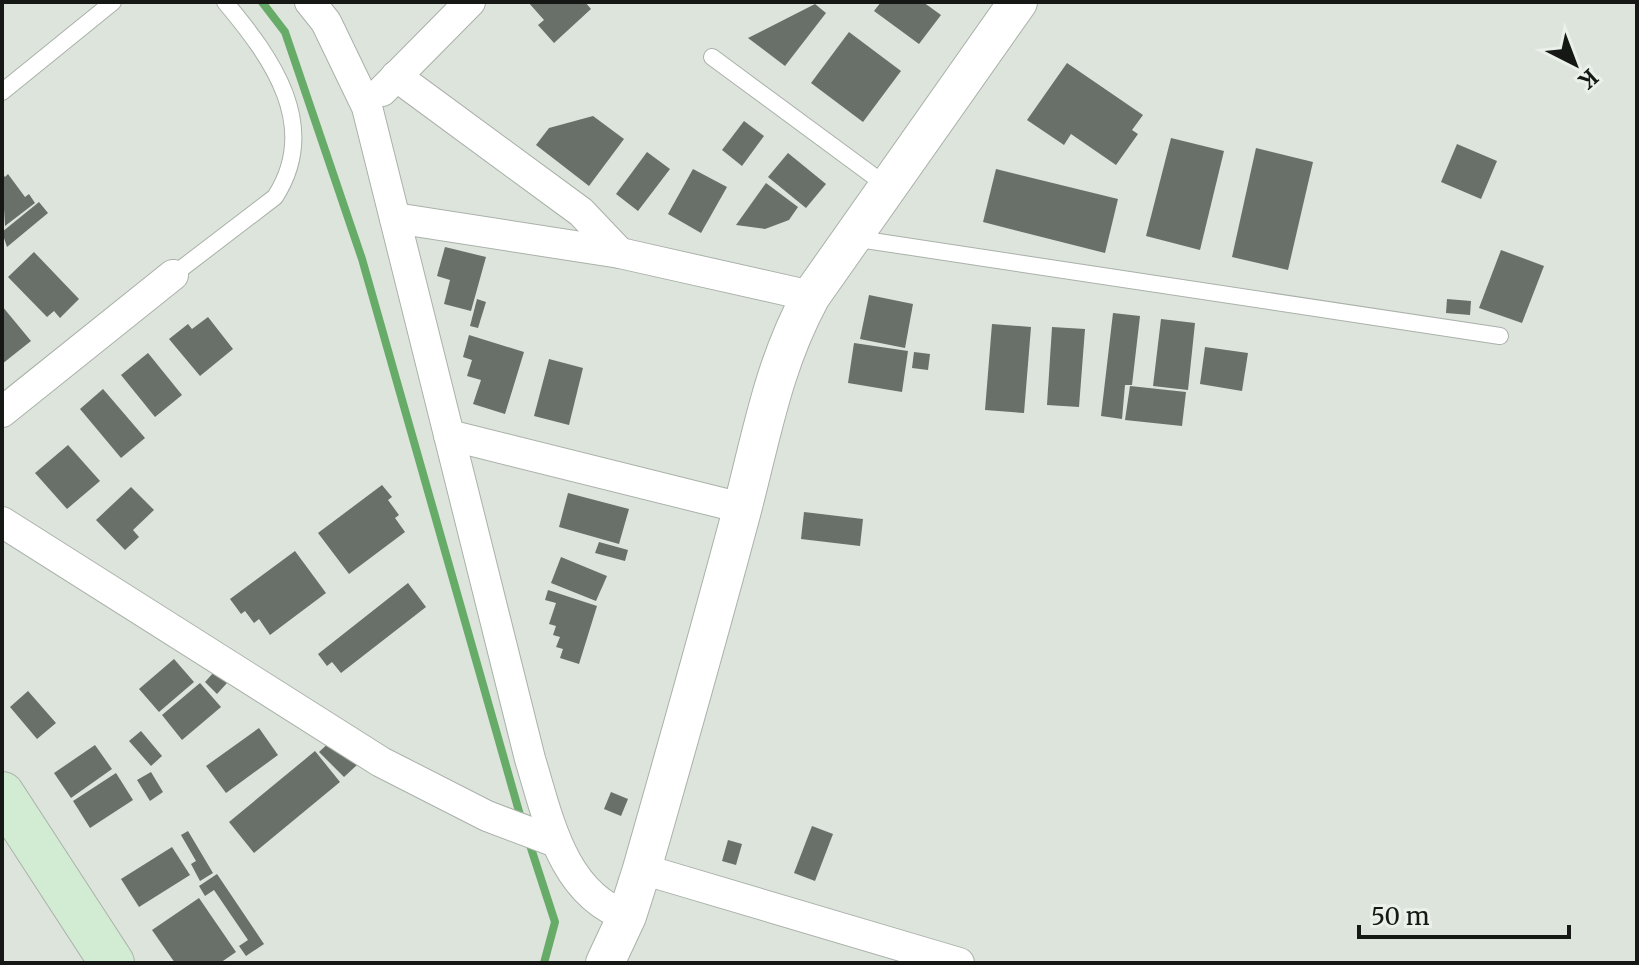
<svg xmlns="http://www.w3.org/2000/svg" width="1639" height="965" font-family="Merriweather,serif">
	<rect width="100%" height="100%" fill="#dce4dc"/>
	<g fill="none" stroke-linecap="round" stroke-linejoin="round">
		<g stroke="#66ab67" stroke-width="8">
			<polyline points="262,2 285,32 362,259 522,822"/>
			<polyline points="528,839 555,922 544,963"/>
		</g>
	</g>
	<g fill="#696f69">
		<polygon points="528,2 585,2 591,9 554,43 538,25 544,20"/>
		<polygon points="881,2 923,2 941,15 919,44 874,11"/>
		<polygon points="815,4 826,13 785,66 748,38"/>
		<polygon points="849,32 901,71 863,122 811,83"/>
		<polygon points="1067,63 1143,115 1132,130 1138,134 1116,165 1071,134 1064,145 1027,120"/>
		<polygon points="593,116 624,139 589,186 536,145 549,128"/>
		<polygon points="744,121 764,136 742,166 722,150"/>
		<polygon points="1171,138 1224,151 1200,250 1146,236"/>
		<polygon points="1457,144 1497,161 1481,199 1441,182"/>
		<polygon points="1256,148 1313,162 1288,270 1232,257"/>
		<polygon points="647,152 670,169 638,211 616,194"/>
		<polygon points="788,153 826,184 806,208 768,177"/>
		<polygon points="693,169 727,187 701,233 668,214"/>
		<polygon points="996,169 1118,199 1105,253 983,222"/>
		<polygon points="2,173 5,177 8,174 25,197 29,194 35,203 5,226"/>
		<polygon points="766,183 798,207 789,220 765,229 736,225"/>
		<polygon points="39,202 48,213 7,247 2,232"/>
		<polygon points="445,247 486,257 471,311 444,304 450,280 437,276"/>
		<polygon points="1501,250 1544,266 1522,323 1479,308"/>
		<polygon points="34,252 79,299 60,318 54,311 47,317 8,277"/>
		<polygon points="869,295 913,304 905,348 860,339"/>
		<polygon points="477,299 486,302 478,328 470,326"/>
		<polygon points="1447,299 1471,301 1470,315 1446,313"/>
		<polygon points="2,306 31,341 2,364"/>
		<polygon points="1113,313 1140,316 1132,385 1125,385 1122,419 1101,416"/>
		<polygon points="208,317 233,349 200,376 169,339 188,324 192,329"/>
		<polygon points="1161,319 1195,323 1188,390 1153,386"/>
		<polygon points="992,324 1031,327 1024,413 985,410"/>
		<polygon points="1052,327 1085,329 1079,407 1047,405"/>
		<polygon points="469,335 524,352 505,414 473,404 481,380 467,376 472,360 463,357"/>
		<polygon points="854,343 908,351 902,392 848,383"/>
		<polygon points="1205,347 1248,353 1242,391 1200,384"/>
		<polygon points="914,352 930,354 928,370 912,368"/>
		<polygon points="148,353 182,395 155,417 121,375"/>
		<polygon points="549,359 583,368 569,425 534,416"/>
		<polygon points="1130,386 1186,392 1182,426 1125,420"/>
		<polygon points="103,389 145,438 121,458 80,409"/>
		<polygon points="68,445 100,481 67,509 35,473"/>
		<polygon points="382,485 392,497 388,500 399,515 395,518 405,532 349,574 318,533"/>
		<polygon points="131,487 154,510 133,530 139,537 125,550 96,520"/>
		<polygon points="568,493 629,509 619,544 559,527"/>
		<polygon points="804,512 863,519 860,546 801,539"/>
		<polygon points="599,542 628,550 625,561 595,553"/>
		<polygon points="295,551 326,593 270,635 259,619 254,623 245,611 241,614 230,599"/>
		<polygon points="561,557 607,576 596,601 551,583"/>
		<polygon points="408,583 426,607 341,673 332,662 327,666 318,654"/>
		<polygon points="548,590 597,606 579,664 560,658 563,649 556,647 560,637 553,635 556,626 549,624 556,603 545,600"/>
		<polygon points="174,659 194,682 159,712 139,689"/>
		<polygon points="214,672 227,683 217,694 205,682"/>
		<polygon points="200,683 221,707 182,740 162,715"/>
		<polygon points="28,691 56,723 37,739 10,707"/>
		<polygon points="259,728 278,755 226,793 206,766"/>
		<polygon points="141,731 162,756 151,766 129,741"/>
		<polygon points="333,739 357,765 344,777 319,752"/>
		<polygon points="95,745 112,769 71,798 54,773"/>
		<polygon points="315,751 340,782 254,853 229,822"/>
		<polygon points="151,772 163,792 150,801 137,780"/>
		<polygon points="116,773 133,800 90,828 73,801"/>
		<polygon points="611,792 628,799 621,816 604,809"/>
		<polygon points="812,826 833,834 815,881 794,873"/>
		<polygon points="188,831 213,873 200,881 191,864 196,861 181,835"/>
		<polygon points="728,840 742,844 736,865 722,861"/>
		<polygon points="172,847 190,875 139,907 121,879"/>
		<polygon points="217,874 264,944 246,956 239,946 248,940 214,890 205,896 199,886"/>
		<polygon points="199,898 236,952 220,963 175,963 152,930"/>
	</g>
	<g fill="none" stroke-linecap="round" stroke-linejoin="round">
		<defs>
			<g id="service">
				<polyline points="712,57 887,186"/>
				<polyline points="2,92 113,2"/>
				<polyline points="852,238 1500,336"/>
				<path d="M173,275L275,197C321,126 272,58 225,2"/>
			</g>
			<g id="minor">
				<path d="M310,2L326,22L367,107L530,759C548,817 562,894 627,916"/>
				<polyline points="396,76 581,212 620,253"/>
				<polyline points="382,91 470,2"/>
				<polyline points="395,218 620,253 811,296"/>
				<polyline points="2,412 173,275"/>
				<polyline points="449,435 742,508"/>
				<polyline points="2,522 381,762 487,816 556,842"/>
				<polyline points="642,869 959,963"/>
			</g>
			<path id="tertiary" d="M605,963L627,916L642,869C676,750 710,630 742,510C762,434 773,366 811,296L1018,2"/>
			<polyline id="secondary" points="2,794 112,963"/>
		</defs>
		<use href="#service" stroke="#aab1aa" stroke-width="18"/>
		<use href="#minor" stroke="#aab1aa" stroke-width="32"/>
		<use href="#tertiary" stroke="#aab1aa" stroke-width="40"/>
		<use href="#secondary" stroke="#aab1aa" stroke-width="46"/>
		<use href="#service" stroke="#fff" stroke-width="16"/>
		<use href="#minor" stroke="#fff" stroke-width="30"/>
		<use href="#tertiary" stroke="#fff" stroke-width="38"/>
		<use href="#secondary" stroke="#d2ecd3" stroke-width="44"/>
	</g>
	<rect width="1639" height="965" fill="none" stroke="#161816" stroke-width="8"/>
	<g transform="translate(1575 64) rotate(138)" stroke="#e9f1e9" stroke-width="6" paint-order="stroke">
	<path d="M0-6L14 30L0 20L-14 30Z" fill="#161816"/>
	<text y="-12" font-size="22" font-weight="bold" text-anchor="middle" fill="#161816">K</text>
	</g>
	<path d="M1359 925v12h210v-12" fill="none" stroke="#161816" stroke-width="4"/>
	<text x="1371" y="925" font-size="24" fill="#161816" stroke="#e9f1e9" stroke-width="6" paint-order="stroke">50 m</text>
</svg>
